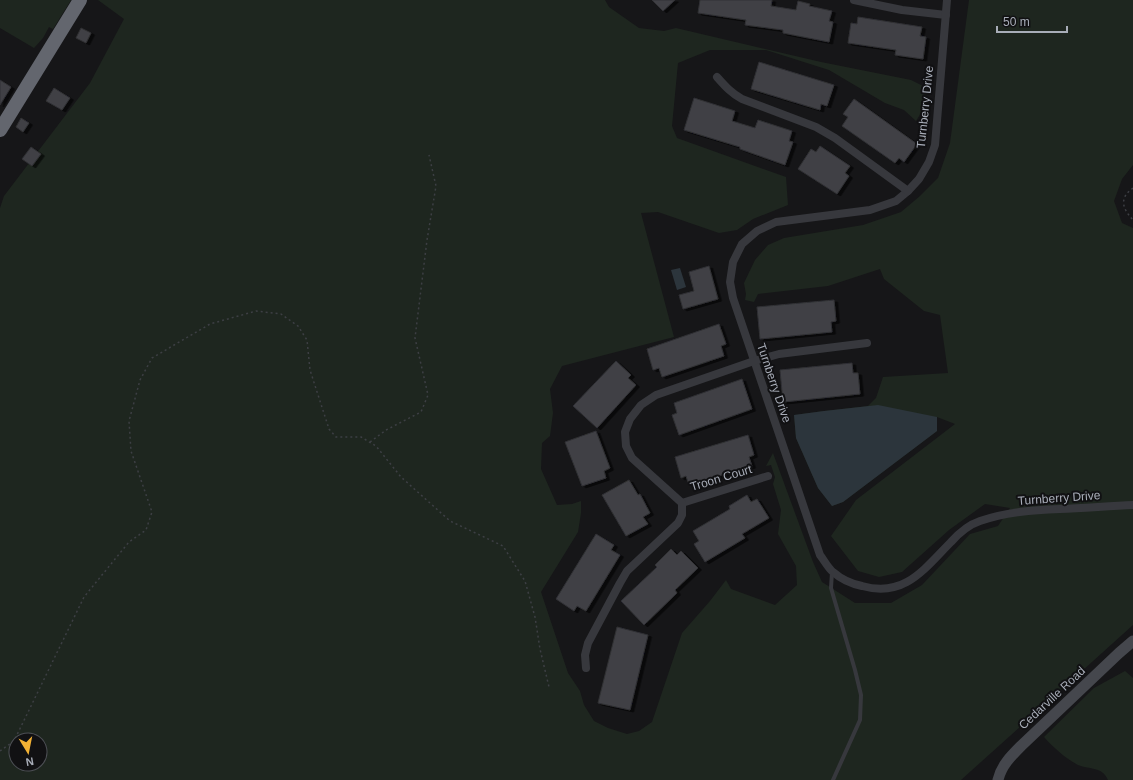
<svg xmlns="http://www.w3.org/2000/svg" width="1133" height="780" font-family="Arial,sans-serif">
	<defs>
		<filter id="shadow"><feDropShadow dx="3.5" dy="2" stdDeviation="0" flood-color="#0009"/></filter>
	</defs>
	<rect width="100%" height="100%" fill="#161618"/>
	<g fill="#1e261f" fill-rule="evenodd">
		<polygon points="0,0 71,0 53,29 49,27 43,38 34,48 0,28"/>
		<path d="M98,0H605L609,7L639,28L664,31L676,28L821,62L911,80L927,88L922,111L916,121L904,110L885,103L829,70L766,50H710L678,63L672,126L677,138L786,177L788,205L753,219L737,230L719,233L658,212L641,213L674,337L562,366L550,389L553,413L550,436L542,443L541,469L557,505L572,504L581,501V513L578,532L541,592L568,673L580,691L584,705L594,721L608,728L627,734L639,731L652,722L682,633L710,601L726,580L731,589L775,605L797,585L796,566L778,534L781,510L773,484L775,477L771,465L766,466L773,453L813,562L822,582L855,603H891L922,585L970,534L998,526L1010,508L985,504L949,530L902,572L879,577L858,571L831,536L856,500L955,424L937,417V431L843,502L832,506L818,488L796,438L794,415L824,411L868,406L876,398L883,377L948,373L940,315L924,311L884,279L880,269L828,286L758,294L754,302L745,300L746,294L744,283L755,260L768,245L784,238L863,225L901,212L920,196L938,178L950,143L969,0H1133V165L1122,179L1114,201L1122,223L1133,228V625L961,780H0V208L4,196L90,83L124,19ZM16,740H40V764H16Z"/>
		<path d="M1125,671L1133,678V780H1108C1102,766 1090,770 1078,765C1065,758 1054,748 1044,737L1094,688Z"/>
	</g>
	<g fill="#2c353c">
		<polygon points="680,268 686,287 677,290 671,270"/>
		<polygon points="878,405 937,417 937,431 843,502 832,506 818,488 796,438 794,415 824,411"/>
	</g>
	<g fill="#404145" stroke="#303034" filter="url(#shadow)">
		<polygon points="652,0 675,0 663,11"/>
		<polygon points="700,0 772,0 771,6 796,10 798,1 810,4 809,6 832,11 829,21 833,22 829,42 783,33 783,30 745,25 746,20 698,13"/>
		<polygon points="858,17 922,27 920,36 926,37 923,59 895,55 896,50 848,43 851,23 857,24"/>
		<polygon points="81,28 91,33 86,43 76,38"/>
		<polygon points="759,62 834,85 827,106 821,104 820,110 751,89"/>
		<polygon points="0,80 11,87 0,105"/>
		<polygon points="54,88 70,98 62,110 46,101"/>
		<polygon points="694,98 735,111 732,121 755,128 758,120 792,131 789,141 793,142 785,165 740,149 740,147 684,130"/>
		<polygon points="854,99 917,144 904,162 899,158 895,163 842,126 848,117 843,114"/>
		<polygon points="21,118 29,123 23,132 16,127"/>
		<polygon points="820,146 850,166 845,173 849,176 837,194 798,169 811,149 816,152"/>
		<polygon points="31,147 41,154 32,166 22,159"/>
		<polygon points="709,266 718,299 683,309 679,295 694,291 689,272"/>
		<polygon points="834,300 836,321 831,322 832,332 760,339 757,307"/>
		<polygon points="719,324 726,344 721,346 724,356 662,377 659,368 653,370 647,349"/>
		<polygon points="616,361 631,375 628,378 636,385 597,428 573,406"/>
		<polygon points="852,363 853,373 858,373 860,394 783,402 780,370"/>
		<polygon points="742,379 752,409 679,435 672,415 677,413 674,403"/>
		<polygon points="596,431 610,468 604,471 606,478 582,486 565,442"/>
		<polygon points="748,435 754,455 749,457 752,466 689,485 686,476 681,478 675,457"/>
		<polygon points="629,480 638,495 640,494 650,513 643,517 648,524 626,536 602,495"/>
		<polygon points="747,495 751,502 757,499 769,518 742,534 745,538 705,562 694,544 699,541 693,531 730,509 729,506"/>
		<polygon points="596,534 614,545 611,550 620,555 586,611 577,606 574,611 556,599"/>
		<polygon points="671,549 677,555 681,551 698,568 675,590 677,593 644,625 621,601 657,567 655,565"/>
		<polygon points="617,627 648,635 630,710 598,703"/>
	</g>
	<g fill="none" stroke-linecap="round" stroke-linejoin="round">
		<g stroke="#3d3f44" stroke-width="1.5" stroke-dasharray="2 3" stroke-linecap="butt">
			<path d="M1133,188C1119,198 1122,208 1133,220"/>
			<polyline points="370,442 386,430 421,412 428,395 415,338 427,240 436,186 429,155"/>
			<polyline points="0,751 14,741 84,597 129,542 146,530 152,512 131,451 129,421 140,380 152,358 210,324 256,311 281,314 298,326 307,340 310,370 329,429 336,437 361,437 376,446 401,477 450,521 503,546 525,581 535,617 540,649 549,687"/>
		</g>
		<polyline stroke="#37383d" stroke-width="4" points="832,572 831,588 855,670 861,695 860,720 833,780"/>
		<g stroke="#37383d" stroke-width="8">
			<polyline points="854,0 902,10 946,15"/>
			<path d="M947,0L935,145L929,162L919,179L908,191L896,201L870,210L776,222L757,231L742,244L733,262L730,282L733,298L820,555C824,560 828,568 833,572C841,579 852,584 862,586C905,598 924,569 951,542C959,533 968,525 980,521C1006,512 1033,510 1060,509C1085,508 1109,506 1133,505"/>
			<path d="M717,77C725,86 731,93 742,99L816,127L835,138L908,191"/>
			<polyline points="682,503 768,476"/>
			<polyline points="586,668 585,655 588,643 620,583 627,571 678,523 682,515 682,503 632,458 626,446 625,432 630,419 641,405 656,395 754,361 779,354 867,343"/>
		</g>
		<path stroke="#45474d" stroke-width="11" d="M998,780C1001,766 1011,756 1021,746L1119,653L1133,641"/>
		<polyline stroke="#63666e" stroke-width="14" points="0,130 80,0"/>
	</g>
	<g text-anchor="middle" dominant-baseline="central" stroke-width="4" stroke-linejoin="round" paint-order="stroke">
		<g font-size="12" fill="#a8adb8" stroke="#111113">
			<text transform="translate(925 107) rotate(-84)">Turnberry Drive</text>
			<text transform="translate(774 383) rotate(71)">Turnberry Drive</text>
			<text transform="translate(721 478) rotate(-17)">Troon Court</text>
			<text transform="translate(1059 498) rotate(-4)">Turnberry Drive</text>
			<text transform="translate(1052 698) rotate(-43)">Cedarville Road</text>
		</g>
	</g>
	<g transform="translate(28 752) rotate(170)"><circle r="19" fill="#111113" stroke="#4d4f55"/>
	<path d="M0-3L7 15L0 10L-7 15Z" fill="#f2b134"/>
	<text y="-6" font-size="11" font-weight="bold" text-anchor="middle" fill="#a8adb8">N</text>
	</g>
	<path d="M997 26v6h70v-6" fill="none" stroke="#a8adb8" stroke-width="2"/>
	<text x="1003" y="26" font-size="12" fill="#a8adb8" stroke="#111113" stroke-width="3" paint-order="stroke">50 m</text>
</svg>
